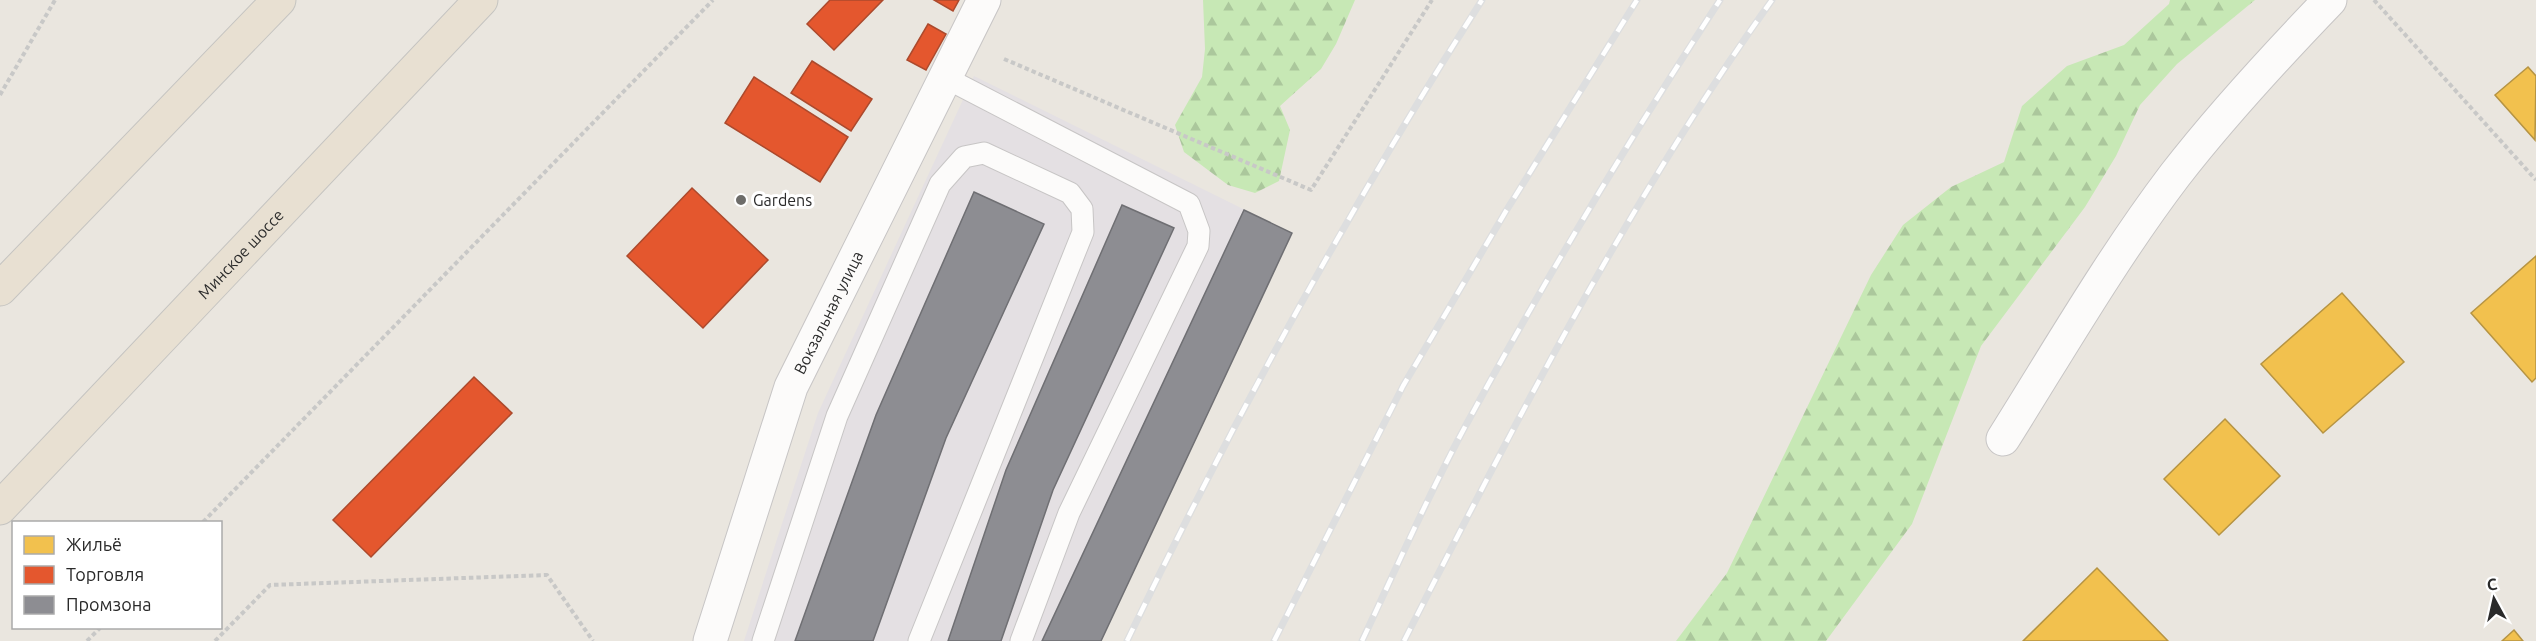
<svg xmlns="http://www.w3.org/2000/svg" width="2536" height="641" font-family="Ubuntu,sans-serif">
	<defs>
		<pattern id="forest-firs" width="22" height="20" patternUnits="userSpaceOnUse" patternTransform="scale(1.5)"><rect width="22" height="20" fill="#c7e8b5"/><path d="M5 1l3.5 6h-7zM16 11l3.5 6h-7z" fill="#abc79c"/></pattern>
	</defs>
	<rect width="100%" height="100%" fill="#eae6df"/>
	<polygon fill="#e4e0e3" points="974,76 1292,233 1101,641 744,641 818,413"/>
	<g fill="url(#forest-firs)">
		<polygon points="1203,0 1355,0 1336,44 1321,69 1280,106 1290,130 1279,181 1255,193 1228,185 1184,152 1175,125 1202,77 1205,49"/>
		<polygon points="2170,0 2255,0 2177,64 2140,105 2116,156 2085,207 1981,346 1912,524 1826,641 1676,641 1727,573 1871,275 1903,225 1951,187 2004,162 2022,106 2067,66 2124,45 2169,4"/>
	</g>
	<g fill="#f2c14e" stroke="#b69443" stroke-width="1.5">
		<polygon points="2528,67 2536,76 2535,140 2495,95"/>
		<polygon points="2536,256 2536,378 2532,382 2471,313"/>
		<polygon points="2342,293 2404,362 2323,433 2261,364"/>
		<polygon points="2225,419 2280,476 2219,535 2164,479"/>
		<polygon points="2097,568 2168,641 2023,641"/>
		<polygon points="2514,630 2523,641 2502,641"/>
	</g>
	<g fill="#e4572e" stroke="#ac4a2d" stroke-width="1.5">
		<polygon points="830,0 883,0 834,50 807,24"/>
		<polygon points="934,0 959,0 953,11"/>
		<polygon points="928,24 946,34 926,70 907,60"/>
		<polygon points="812,61 872,99 851,131 791,93"/>
		<polygon points="754,77 848,137 820,182 725,123"/>
		<polygon points="692,188 768,260 703,328 627,256"/>
		<polygon points="474,377 512,413 371,557 333,520"/>
	</g>
	<g fill="#8d8d92" stroke="#6f6f73" stroke-width="1.5">
		<polygon points="974,192 1044,224 946,438 873,641 795,641 876,415"/>
		<polygon points="1122,205 1174,228 1053,490 1001,641 948,641 1006,470"/>
		<polygon points="1244,210 1292,233 1215,398 1101,641 1042,641"/>
	</g>
	<g fill="none" stroke-linecap="round" stroke-linejoin="round">
		<defs>
			<g id="service">
				<polyline points="944,77 1189,204 1199,231 1198,246 1069,513 1021,641"/>
				<polyline points="763,641 837,416 940,184 964,157 984,153 1070,193 1082,209 1083,232 919,641"/>
			</g>
			<g id="minor">
				<path d="M2003,439C2059,350 2112,258 2175,175C2223,113 2276,56 2330,0"/>
				<path id="s1" d="M710,641L791,387L984,0"/>
			</g>
			<g id="trunk">
				<polyline points="0,289 279,0"/>
				<path id="s2" d="M0,508L481,0"/>
			</g>
		</defs>
		<use href="#service" stroke="#c7c5c5" stroke-width="23"/>
		<use href="#minor" stroke="#c7c5c5" stroke-width="35"/>
		<use href="#trunk" stroke="#c5c4c1" stroke-width="35"/>
		<g stroke="#c8c8c7" stroke-width="4" stroke-dasharray="4.5 3" stroke-linecap="butt">
			<polyline points="2374,0 2536,180"/>
			<polyline points="1004,59 1311,190 1432,0"/>
			<polyline points="0,95 55,0"/>
			<polyline points="203,522 713,0"/>
			<polyline points="87,641 100,628"/>
			<polyline points="215,641 270,585 547,575 593,641"/>
		</g>
		<use href="#service" stroke="#fcfbfa" stroke-width="21"/>
		<use href="#minor" stroke="#fcfbfa" stroke-width="33"/>
		<use href="#trunk" stroke="#e8e0d2" stroke-width="33"/>
		<defs>
			<g id="rail">
				<path d="M1127,641C1233,420 1350,206 1482,0"/>
				<polyline points="1274,641 1403,386 1506,211 1637,0"/>
				<path d="M1362,641C1396,569 1428,495 1466,425C1545,279 1630,138 1720,0"/>
				<path d="M1404,641C1516,421 1628,201 1772,0"/>
			</g>
		</defs>
		<use href="#rail" stroke="#dddedf" stroke-width="7"/>
		<use href="#rail" stroke="#fff" stroke-width="4.5" stroke-dasharray="14" stroke-linecap="butt"/>
	</g>
	<circle fill="#6d6c69" stroke="#fff" stroke-width="2" cx="741" cy="200" r="6"/>
	<g text-anchor="middle" dominant-baseline="central" stroke-width="6" stroke-linejoin="round" paint-order="stroke">
		<g font-size="16" fill="#2a2a2a" stroke="#fff" text-anchor="start">
			<text x="753" y="200">Gardens</text>
		</g>
		<g font-size="16" fill="#2a2a2a" stroke="#fff">
			<text stroke="none"><textPath href="#s2" startOffset="350">Минское шоссе</textPath></text>
			<text stroke="none"><textPath href="#s1" startOffset="350">Вокзальная улица</textPath></text>
		</g>
	</g>
	<rect x="12" y="521" width="210" height="108" fill="#ffffff" stroke="#aaaaaa" stroke-width="1.5"/>
	<rect x="24" y="536" width="30" height="18" fill="#f2c14e" stroke="#aaaaaa" stroke-width="1.5"/>
	<text x="66" y="551" font-size="18" fill="#2a2a2a">Жильё</text>
	<rect x="24" y="566" width="30" height="18" fill="#e4572e" stroke="#aaaaaa" stroke-width="1.5"/>
	<text x="66" y="581" font-size="18" fill="#2a2a2a">Торговля</text>
	<rect x="24" y="596" width="30" height="18" fill="#8d8d92" stroke="#aaaaaa" stroke-width="1.5"/>
	<text x="66" y="611" font-size="18" fill="#2a2a2a">Промзона</text>
	<g transform="translate(2494 599) rotate(352)" stroke="#ffffff" stroke-width="4.5" paint-order="stroke">
	<path d="M0-4.5L10 22L0 15L-10 22Z" fill="#2a2a2a"/>
	<text y="-9" font-size="16" font-weight="bold" text-anchor="middle" fill="#2a2a2a">С</text>
	</g>
</svg>
